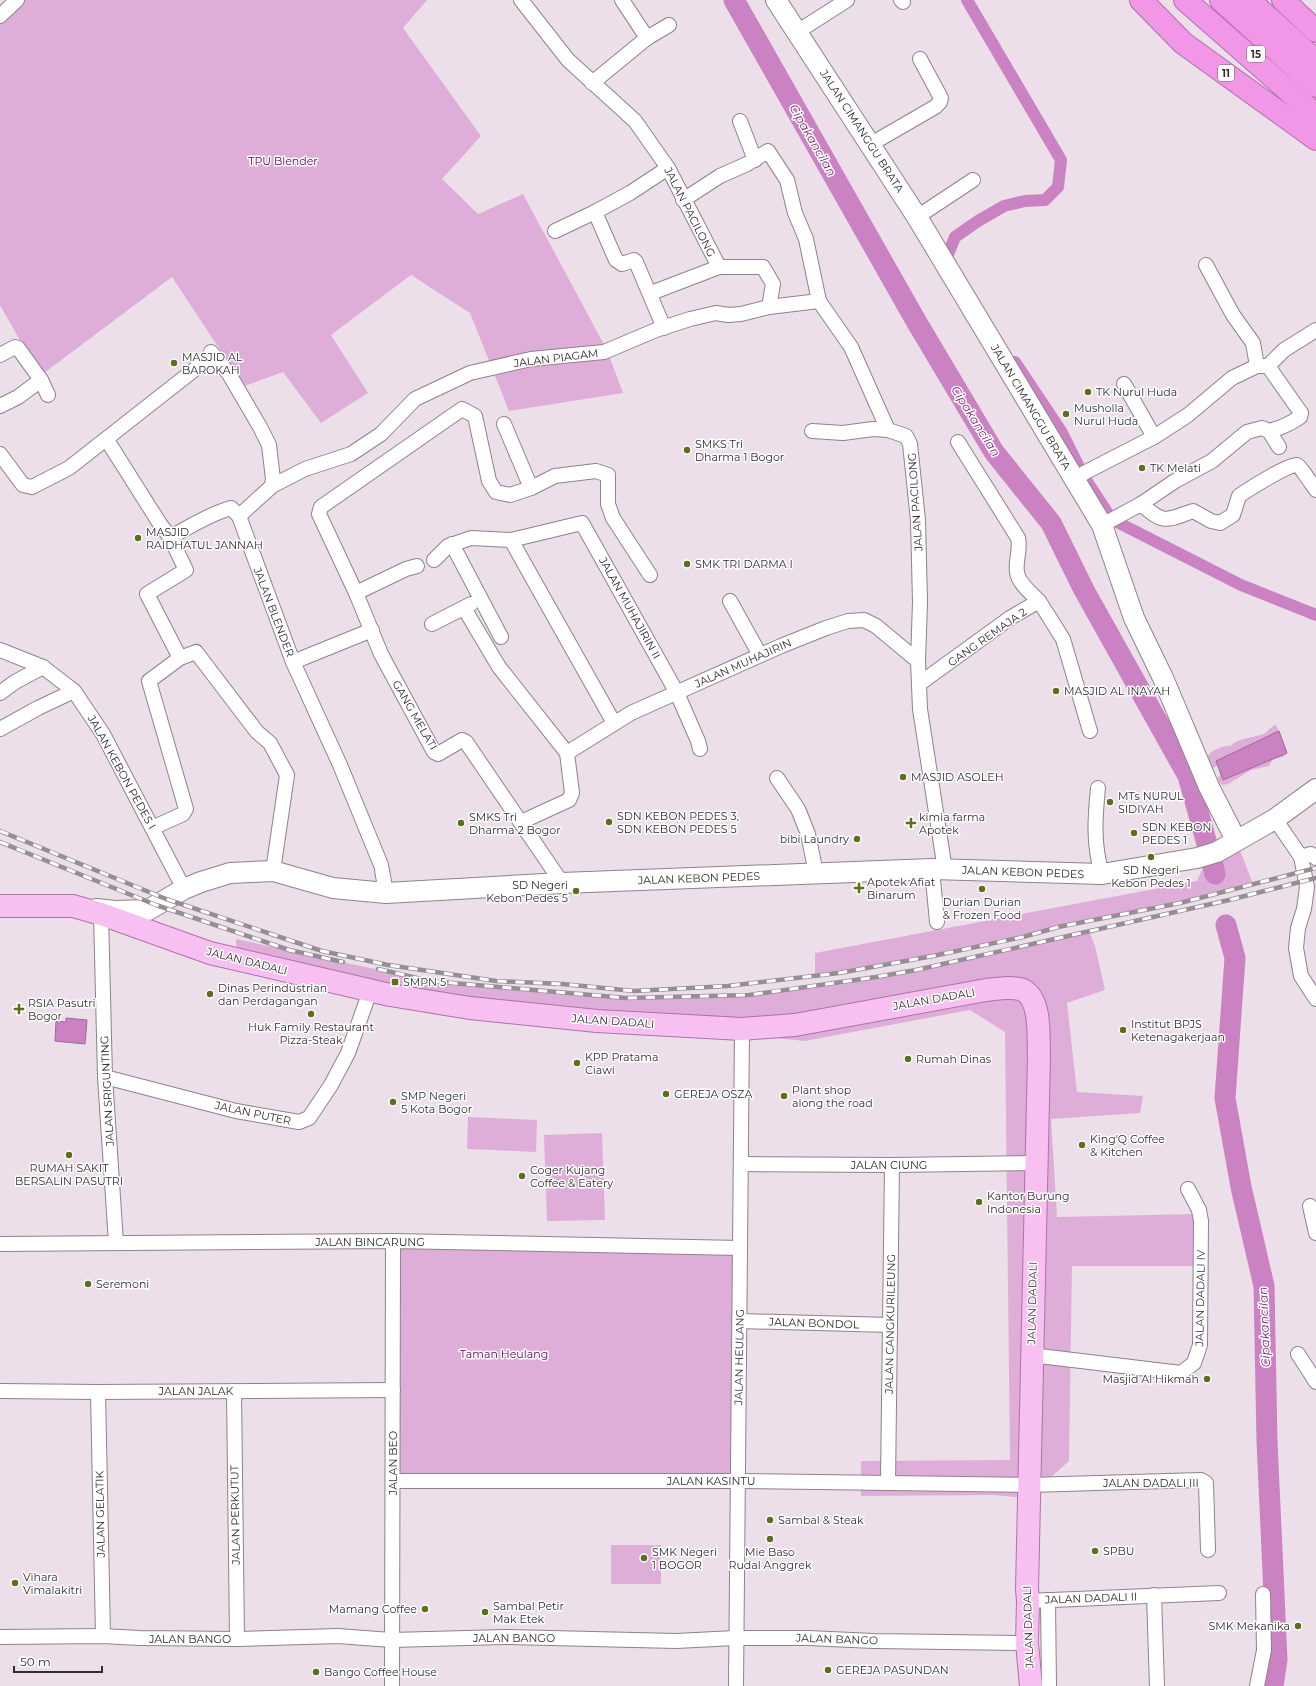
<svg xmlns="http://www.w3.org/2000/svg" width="1316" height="1686" font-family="Montserrat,sans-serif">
	<rect width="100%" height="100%" fill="#ecdfea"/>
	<g fill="#dfaed8">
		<polygon points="17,0 427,0 403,28 481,136 442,179 478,214 523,194 607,350 623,393 509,411 470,313 411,275 331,335 368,393 321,423 283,372 244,386 172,277 40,376 0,305 0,16"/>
		<path d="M1276,725L1279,731L1277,734L1213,768H1210C1209,765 1207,761 1207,759C1207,751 1224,745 1230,746C1241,737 1250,739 1263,734C1268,732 1271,726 1276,725Z"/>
		<polygon points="1281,748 1286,750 1287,753 1283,757 1273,759 1269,766 1251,770 1228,784 1222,785 1218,780 1218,777 1223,773"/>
		<polygon points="1236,840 1253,884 1196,899 1058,927 933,956 815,976 815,953 1197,881 1209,854"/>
		<polygon points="1089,931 1095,946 1105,990 1067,1003 1077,1092 1143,1096 1140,1113 1051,1119 1057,1217 1196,1214 1196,1266 1072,1266 1069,1461 1028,1498 993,1495 861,1496 861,1461 1010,1460 1005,1032 970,1010 805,1041 597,1021 237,960 236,939 430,981 626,998 755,995 831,984 978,956"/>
		<polygon points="468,1117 537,1120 536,1152 467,1149"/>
		<polygon points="602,1133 605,1220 547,1221 544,1135"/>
		<polygon points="393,1241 740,1248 738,1489 393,1481"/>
		<rect x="611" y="1545" width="50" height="39"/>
	</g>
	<g fill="#cb82c2" stroke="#9d6896">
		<polygon points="1279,731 1287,753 1223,780 1216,761"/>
		<polygon points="66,1018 87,1020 85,1044 55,1041 56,1021 66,1022"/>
	</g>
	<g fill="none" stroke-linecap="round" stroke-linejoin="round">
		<polyline stroke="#9d6896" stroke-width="3.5" points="1188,776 1197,776"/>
		<g stroke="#cb82c2" stroke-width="12">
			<polyline points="952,266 947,257 955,237 978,221 1004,206 1025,201 1045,200 1058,187 1061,160 967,0"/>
			<polyline points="1015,362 1061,431 1080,469"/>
			<polyline points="1086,480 1107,512"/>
			<polyline points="1117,522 1241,585 1316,615"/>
		</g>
		<g stroke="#cb82c2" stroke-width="21">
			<polyline points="734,0 916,321 994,452 1051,523 1084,590 1188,776 1207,844"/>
			<polyline points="1212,862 1215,874"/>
			<polyline points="1226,925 1235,958 1225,1098 1241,1187 1264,1286 1267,1441 1277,1660 1273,1686"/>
		</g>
		<defs>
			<g id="street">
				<polyline points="521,0 568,60 635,121 668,168 719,267 763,267 773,284 769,307 819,301 851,347 888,430 906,436 910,444 918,520 920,602 918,661 920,709 945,870"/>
				<polyline points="622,0 647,38"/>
				<polyline points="901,0 903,2"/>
				<polyline points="0,16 17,0"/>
				<polyline points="797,32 847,0"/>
				<polyline points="592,83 647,38 669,25"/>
				<polyline points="740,121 755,160"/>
				<polyline points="871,144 935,107 940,102 941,98 920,59"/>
				<polyline points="683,200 720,176 747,164 768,151 787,180 795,213 806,239 819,301"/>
				<polyline points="595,212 616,260 622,264 634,260 636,262 664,328"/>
				<polyline points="917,217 973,180"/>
				<polyline points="555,231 595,212 630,193 668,168"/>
				<polyline points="1206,265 1233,315 1253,343 1257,366"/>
				<polyline points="651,293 719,267"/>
				<polyline points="211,352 229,374 260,427 269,445 273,479 272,486"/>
				<polyline points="0,355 15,347 18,348 41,380 48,395"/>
				<path d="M1268,366L1301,413L1300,417C1290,424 1281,428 1269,431L1279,447"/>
				<polyline points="1124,384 1154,437"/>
				<polyline points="0,406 18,397 41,380"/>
				<polyline points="504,424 531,488"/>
				<polyline points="812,431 843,433 873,429 888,430"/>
				<polyline points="107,440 160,524 170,537 186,570 147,594 180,658 196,652 257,732 270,743 287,775 273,871"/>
				<path d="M958,442L1018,538C1021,550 1015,560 1017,572C1018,583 1032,594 1039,601"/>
				<polyline points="0,454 23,485 32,487 69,468 213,355"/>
				<polyline points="1076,480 1084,473 1154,437 1188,415 1232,378 1257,366 1268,366 1284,350 1316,330"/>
				<polyline points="1141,504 1175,481 1212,461 1247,432 1262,428 1269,431"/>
				<path d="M1102,525L1141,504C1164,524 1165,521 1193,511L1211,521L1220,523L1233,515L1239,496C1246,491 1290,463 1297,465C1300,466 1313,486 1316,490"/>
				<path d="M170,537C190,527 209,514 231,508L239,516"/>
				<polyline points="511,540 614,723"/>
				<polyline points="452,544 501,637"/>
				<polyline points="434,560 448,546 471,538 511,540 582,523 677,693 698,741 700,749"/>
				<polyline points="356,593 406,569 417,566"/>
				<polyline points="730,601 760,655"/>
				<polyline points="464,608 499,667 567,753 572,793 569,800 521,822"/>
				<polyline points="432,624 471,604"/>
				<polyline points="0,650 43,667 74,691 103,734 184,889"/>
				<polyline points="293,662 372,630"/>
				<polyline points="919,684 1010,618 1039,601 1063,639 1090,731"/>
				<polyline points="0,693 15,682 43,667"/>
				<polyline points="0,729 38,708 74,691"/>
				<polyline points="567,753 631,713 781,646 826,628 848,621 864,620 876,626 918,661"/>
				<polyline points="777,778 798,809 808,834 816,873"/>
				<path d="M1098,788C1095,818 1093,844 1102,874"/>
				<polyline points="1275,819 1301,857 1307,887 1304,909 1298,928 1296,948 1301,976 1316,999"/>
				<polyline points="152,828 183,814 186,809 149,681 180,658"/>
				<polyline points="1301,857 1311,854 1316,858"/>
				<polyline points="381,865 340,765 293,662 239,516 272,486 305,469 351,454 381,434 415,399 470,373 531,359 604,352 656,330 690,319 716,313 728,315 741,314 769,307"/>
				<polyline points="932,869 937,922"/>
				<polyline points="382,870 386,893"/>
				<polyline points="562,883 466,742 462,740 438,754 434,752 381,654 356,593 319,514 321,507 462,409 475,416 489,481 496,492 510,495 531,488 555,476 596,471 608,475 608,504 613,518 650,575"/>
				<polyline points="101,914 105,1077 116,1243"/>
				<polyline points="105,1077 236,1111 299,1122 309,1118 331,1085 348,1053 370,991"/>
				<polyline points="741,1164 892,1165 1037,1163"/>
				<polyline points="1310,1206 1316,1233"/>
				<polyline points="0,1244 393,1241 740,1248"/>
				<polyline points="739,1321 890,1325"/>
				<polyline points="1298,1354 1316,1382"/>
				<polyline points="1031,1355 1181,1373 1194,1363 1200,1345 1201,1221 1199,1210 1188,1189"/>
				<polyline points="0,1391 98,1392 393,1390"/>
				<polyline points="234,1391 237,1639"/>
				<polyline points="98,1392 103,1636"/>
				<polyline points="393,1481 737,1481 1028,1485 1201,1480 1206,1483 1208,1550"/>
				<polyline points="888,1483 892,1165"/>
				<polyline points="1154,1595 1157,1686"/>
				<polyline points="1048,1600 1049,1686"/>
				<polyline points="1028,1601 1219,1593"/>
				<polyline points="0,1637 103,1636 139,1638 237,1639 338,1636 391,1640 505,1637 676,1641 735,1638 808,1638 874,1641 1027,1643"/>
				<polyline points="392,1686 393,1241"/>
				<polyline points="736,1686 742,1029"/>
				<polyline points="1257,1686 1264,1650 1263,1594"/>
			</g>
			<g id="secondary">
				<polyline points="776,0 917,217 1102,525 1134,618 1163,678 1209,787 1236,840"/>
				<polyline points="96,909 115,911 148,910 184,889 201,882 230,873 273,871 333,888 386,893 562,883 932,869 1102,874 1197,858 1217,852 1275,819 1316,789"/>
			</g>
			<path id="primary" d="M0,906H73L101,914L210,953L390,995L470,1008L597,1021L742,1029L795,1025L986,990C996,989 1013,986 1023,990C1042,1000 1038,1038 1039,1056L1027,1589L1028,1601L1027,1643L1031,1686"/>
			<g id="highway">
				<polyline points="1141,0 1183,43 1316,139"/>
				<polyline points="1185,0 1316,115"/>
				<polyline points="1221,0 1316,86"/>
				<polyline points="1249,0 1316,61"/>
				<polyline points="1283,0 1316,31"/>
			</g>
		</defs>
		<use href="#street" stroke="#8e828c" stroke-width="16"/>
		<use href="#secondary" stroke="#8e828c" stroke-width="22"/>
		<use href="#primary" stroke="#ae71a8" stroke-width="24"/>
		<use href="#highway" stroke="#ae71a8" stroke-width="24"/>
		<use href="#street" stroke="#fff" stroke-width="14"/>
		<use href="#secondary" stroke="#fff" stroke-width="20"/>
		<use href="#primary" stroke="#f7c0f1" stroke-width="22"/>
		<use href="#highway" stroke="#f296e8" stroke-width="22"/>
		<defs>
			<g id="rail">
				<polyline points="0,831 166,899 322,951 388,965 496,981 562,984 634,991 728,986 839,973 933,956 1023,937 1058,927 1180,903 1316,868"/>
				<polyline points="0,842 156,905 289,950 343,962"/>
				<polyline points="378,969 430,981 626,998 749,995 876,977 916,970 1229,900 1316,878"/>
			</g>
		</defs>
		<use href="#rail" stroke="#978e95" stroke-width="4.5"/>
		<use href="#rail" stroke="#fff" stroke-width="3" stroke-dasharray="9" stroke-linecap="butt"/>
	</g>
	<g fill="#5d6f1d" stroke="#fff" stroke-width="1.5">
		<circle cx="174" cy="363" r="4"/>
		<circle cx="1088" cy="392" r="4"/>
		<circle cx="1066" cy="414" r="4"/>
		<circle cx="687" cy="450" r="4"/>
		<circle cx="1142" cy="468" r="4"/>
		<circle cx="138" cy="538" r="4"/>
		<circle cx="687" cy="564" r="4"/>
		<circle cx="1056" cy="691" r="4"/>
		<circle cx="903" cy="777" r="4"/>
		<circle cx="1110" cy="802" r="4"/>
		<circle cx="609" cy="822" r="4"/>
		<circle cx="461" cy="823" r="4"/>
		<path d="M909 817h4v4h4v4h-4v4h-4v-4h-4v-4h4z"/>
		<circle cx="1134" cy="833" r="4"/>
		<circle cx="857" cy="839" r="4"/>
		<circle cx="1151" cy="857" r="4"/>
		<path d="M857 882h4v4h4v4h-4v4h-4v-4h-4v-4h4z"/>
		<circle cx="982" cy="889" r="4"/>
		<circle cx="576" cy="891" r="4"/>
		<rect x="391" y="978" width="8" height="8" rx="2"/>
		<circle cx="210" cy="994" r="4"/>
		<path d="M17 1003h4v4h4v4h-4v4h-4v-4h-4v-4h4z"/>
		<circle cx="311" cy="1014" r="4"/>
		<circle cx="1123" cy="1030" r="4"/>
		<circle cx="908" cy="1059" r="4"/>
		<circle cx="577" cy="1063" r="4"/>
		<circle cx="666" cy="1094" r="4"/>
		<circle cx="784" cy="1096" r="4"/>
		<circle cx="393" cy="1102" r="4"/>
		<circle cx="1082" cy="1145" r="4"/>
		<circle cx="69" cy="1155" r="4"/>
		<circle cx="522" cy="1176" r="4"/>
		<circle cx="979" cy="1202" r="4"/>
		<circle cx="88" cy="1284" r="4"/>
		<circle cx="1207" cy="1379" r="4"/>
		<circle cx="770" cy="1520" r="4"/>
		<circle cx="770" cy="1539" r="4"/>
		<circle cx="1095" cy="1551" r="4"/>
		<circle cx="644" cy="1558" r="4"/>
		<circle cx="15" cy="1583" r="4"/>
		<circle cx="425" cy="1609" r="4"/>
		<circle cx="485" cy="1612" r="4"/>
		<circle cx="1298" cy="1626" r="4"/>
		<circle cx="828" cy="1670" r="4"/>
		<circle cx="316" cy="1672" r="4"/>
	</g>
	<g text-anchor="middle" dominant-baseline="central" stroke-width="3" stroke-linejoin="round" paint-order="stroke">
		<g fill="#fff" stroke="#6f6b6e" stroke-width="1">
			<rect x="1247" y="46" width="18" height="16" rx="3"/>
			<rect x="1218" y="65" width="16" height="16" rx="3"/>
		</g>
		<g font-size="10" font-weight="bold" fill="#312c30">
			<text x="1256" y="54">15</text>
			<text x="1226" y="73">11</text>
		</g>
		<g font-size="11" fill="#312c30" stroke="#fff">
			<text transform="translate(862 131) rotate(57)">JALAN CIMANGGU BRATA</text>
			<text transform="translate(690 212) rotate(63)">JALAN PACILONG</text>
			<text transform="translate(556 358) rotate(-7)">JALAN PIAGAM</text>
			<text transform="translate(1031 407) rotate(59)">JALAN CIMANGGU BRATA</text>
			<text transform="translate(915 502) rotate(-94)">JALAN PACILONG</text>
			<text transform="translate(630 608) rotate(61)">JALAN MUHAJIRIN II</text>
			<text transform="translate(274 612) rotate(69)">JALAN BLENDER</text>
			<text transform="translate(987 637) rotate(-35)">GANG REMAJA 2</text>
			<text transform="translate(743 663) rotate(-24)">JALAN MUHAJIRIN</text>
			<text transform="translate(415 715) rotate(60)">GANG MELATI</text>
			<text transform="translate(122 772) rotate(61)">JALAN KEBON PEDES I</text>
			<text transform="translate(1023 872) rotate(2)">JALAN KEBON PEDES</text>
			<text transform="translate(699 878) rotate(-2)">JALAN KEBON PEDES</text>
			<text transform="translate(247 961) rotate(14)">JALAN DADALI</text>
			<text transform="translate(934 999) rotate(-10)">JALAN DADALI</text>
			<text transform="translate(613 1021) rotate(4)">JALAN DADALI</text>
			<text transform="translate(107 1091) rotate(-93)">JALAN SRIGUNTING</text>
			<text transform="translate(253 1113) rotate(12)">JALAN PUTER</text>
			<text x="889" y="1165">JALAN CIUNG</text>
			<text x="370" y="1242">JALAN BINCARUNG</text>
			<text transform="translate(1200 1298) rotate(-89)">JALAN DADALI IV</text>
			<text transform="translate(1032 1303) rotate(-89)">JALAN DADALI</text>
			<text transform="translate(814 1323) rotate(2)">JALAN BONDOL</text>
			<text transform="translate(890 1324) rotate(-89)">JALAN CANGKURILEUNG</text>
			<text transform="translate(739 1357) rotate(-89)">JALAN HEULANG</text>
			<text x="196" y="1391">JALAN JALAK</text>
			<text transform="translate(393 1463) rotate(-90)">JALAN BEO</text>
			<text x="711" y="1481">JALAN KASINTU</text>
			<text x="1151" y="1483">JALAN DADALI III</text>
			<text transform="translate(100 1514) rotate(-91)">JALAN GELATIK</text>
			<text transform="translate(235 1515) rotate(-91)">JALAN PERKUTUT</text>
			<text transform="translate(1091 1598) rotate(-2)">JALAN DADALI II</text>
			<text transform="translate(1028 1627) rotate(-92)">JALAN DADALI</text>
			<text x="514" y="1638">JALAN BANGO</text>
			<text x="190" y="1639">JALAN BANGO</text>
			<text transform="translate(837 1639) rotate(2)">JALAN BANGO</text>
		</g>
		<g font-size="11" fill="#5d0058" stroke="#fff">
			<text x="283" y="161">TPU Blender</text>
			<text x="504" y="1354">Taman Heulang</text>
		</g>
		<g font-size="11" fill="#312c30" stroke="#fff" text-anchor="start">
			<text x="182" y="357">MASJID AL<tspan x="182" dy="13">BAROKAH</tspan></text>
			<text x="1096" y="392">TK Nurul Huda</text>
			<text x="1074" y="408">Musholla<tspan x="1074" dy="13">Nurul Huda</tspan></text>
			<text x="695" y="444">SMKS Tri<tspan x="695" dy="13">Dharma 1 Bogor</tspan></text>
			<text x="1150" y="468">TK Melati</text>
			<text x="146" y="532">MASJID<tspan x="146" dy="13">RAIDHATUL JANNAH</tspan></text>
			<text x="695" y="564">SMK TRI DARMA I</text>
			<text x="1064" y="691">MASJID AL INAYAH</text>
			<text x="911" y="777">MASJID ASOLEH</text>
			<text x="1118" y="796">MTs NURUL<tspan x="1118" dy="13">SIDIYAH</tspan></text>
			<text x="617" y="816">SDN KEBON PEDES 3,<tspan x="617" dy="13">SDN KEBON PEDES 5</tspan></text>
			<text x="469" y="817">SMKS Tri<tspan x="469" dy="13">Dharma 2 Bogor</tspan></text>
			<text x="919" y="817">kimia farma<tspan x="919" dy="13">Apotek</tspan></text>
			<text x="1142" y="827">SDN KEBON<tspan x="1142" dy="13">PEDES 1</tspan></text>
			<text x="849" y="839" text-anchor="end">bibi Laundry</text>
			<text x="1151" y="870" text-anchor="middle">SD Negeri<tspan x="1151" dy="13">Kebon Pedes 1</tspan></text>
			<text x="867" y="882">Apotek Afiat<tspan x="867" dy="13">Binarum</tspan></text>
			<text x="568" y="885" text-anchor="end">SD Negeri<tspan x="568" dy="13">Kebon Pedes 5</tspan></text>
			<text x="982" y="902" text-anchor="middle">Durian Durian<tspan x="982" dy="13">&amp; Frozen Food</tspan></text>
			<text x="403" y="982">SMPN 5</text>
			<text x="218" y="988">Dinas Perindustrian<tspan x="218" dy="13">dan Perdagangan</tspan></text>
			<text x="28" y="1003">RSIA Pasutri<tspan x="28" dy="13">Bogor</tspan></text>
			<text x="1131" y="1024">Institut BPJS<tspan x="1131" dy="13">Ketenagakerjaan</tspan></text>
			<text x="311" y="1027" text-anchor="middle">Huk Family Restaurant<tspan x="311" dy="13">Pizza-Steak</tspan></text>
			<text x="585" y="1057">KPP Pratama<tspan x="585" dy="13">Ciawi</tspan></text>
			<text x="916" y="1059">Rumah Dinas</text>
			<text x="792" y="1090">Plant shop<tspan x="792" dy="13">along the road</tspan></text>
			<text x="674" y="1094">GEREJA OSZA</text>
			<text x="401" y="1096">SMP Negeri<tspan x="401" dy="13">5 Kota Bogor</tspan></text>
			<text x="1090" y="1139">King'Q Coffee<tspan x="1090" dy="13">&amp; Kitchen</tspan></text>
			<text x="69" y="1168" text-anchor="middle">RUMAH SAKIT<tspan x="69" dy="13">BERSALIN PASUTRI</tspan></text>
			<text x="530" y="1170">Coger Kujang<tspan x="530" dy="13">Coffee &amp; Eatery</tspan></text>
			<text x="987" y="1196">Kantor Burung<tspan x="987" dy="13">Indonesia</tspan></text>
			<text x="96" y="1284">Seremoni</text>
			<text x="1199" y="1379" text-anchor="end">Masjid Al Hikmah</text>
			<text x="778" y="1520">Sambal &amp; Steak</text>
			<text x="1103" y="1551">SPBU</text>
			<text x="652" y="1552">SMK Negeri<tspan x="652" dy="13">1 BOGOR</tspan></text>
			<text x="770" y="1552" text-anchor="middle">Mie Baso<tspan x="770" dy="13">Rudal Anggrek</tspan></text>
			<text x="23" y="1577">Vihara<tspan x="23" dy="13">Vimalakitri</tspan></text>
			<text x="493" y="1606">Sambal Petir<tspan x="493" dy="13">Mak Etek</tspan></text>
			<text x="417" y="1609" text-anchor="end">Mamang Coffee</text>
			<text x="1290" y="1626" text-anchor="end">SMK Mekanika</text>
			<text x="836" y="1670">GEREJA PASUNDAN</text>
			<text x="324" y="1672">Bango Coffee House</text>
		</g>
		<g font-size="12" font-style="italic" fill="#741e6d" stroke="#fff">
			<text transform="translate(813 140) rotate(60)">Cipakancilan</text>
			<text transform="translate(976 421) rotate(58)">Cipakancilan</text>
			<text transform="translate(1264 1327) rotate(-92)">Cipakancilan</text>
		</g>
	</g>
	<path d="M14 1666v6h88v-6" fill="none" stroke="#312c30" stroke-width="2"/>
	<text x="20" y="1666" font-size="12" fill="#312c30" stroke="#ffffff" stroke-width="3" paint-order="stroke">50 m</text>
</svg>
